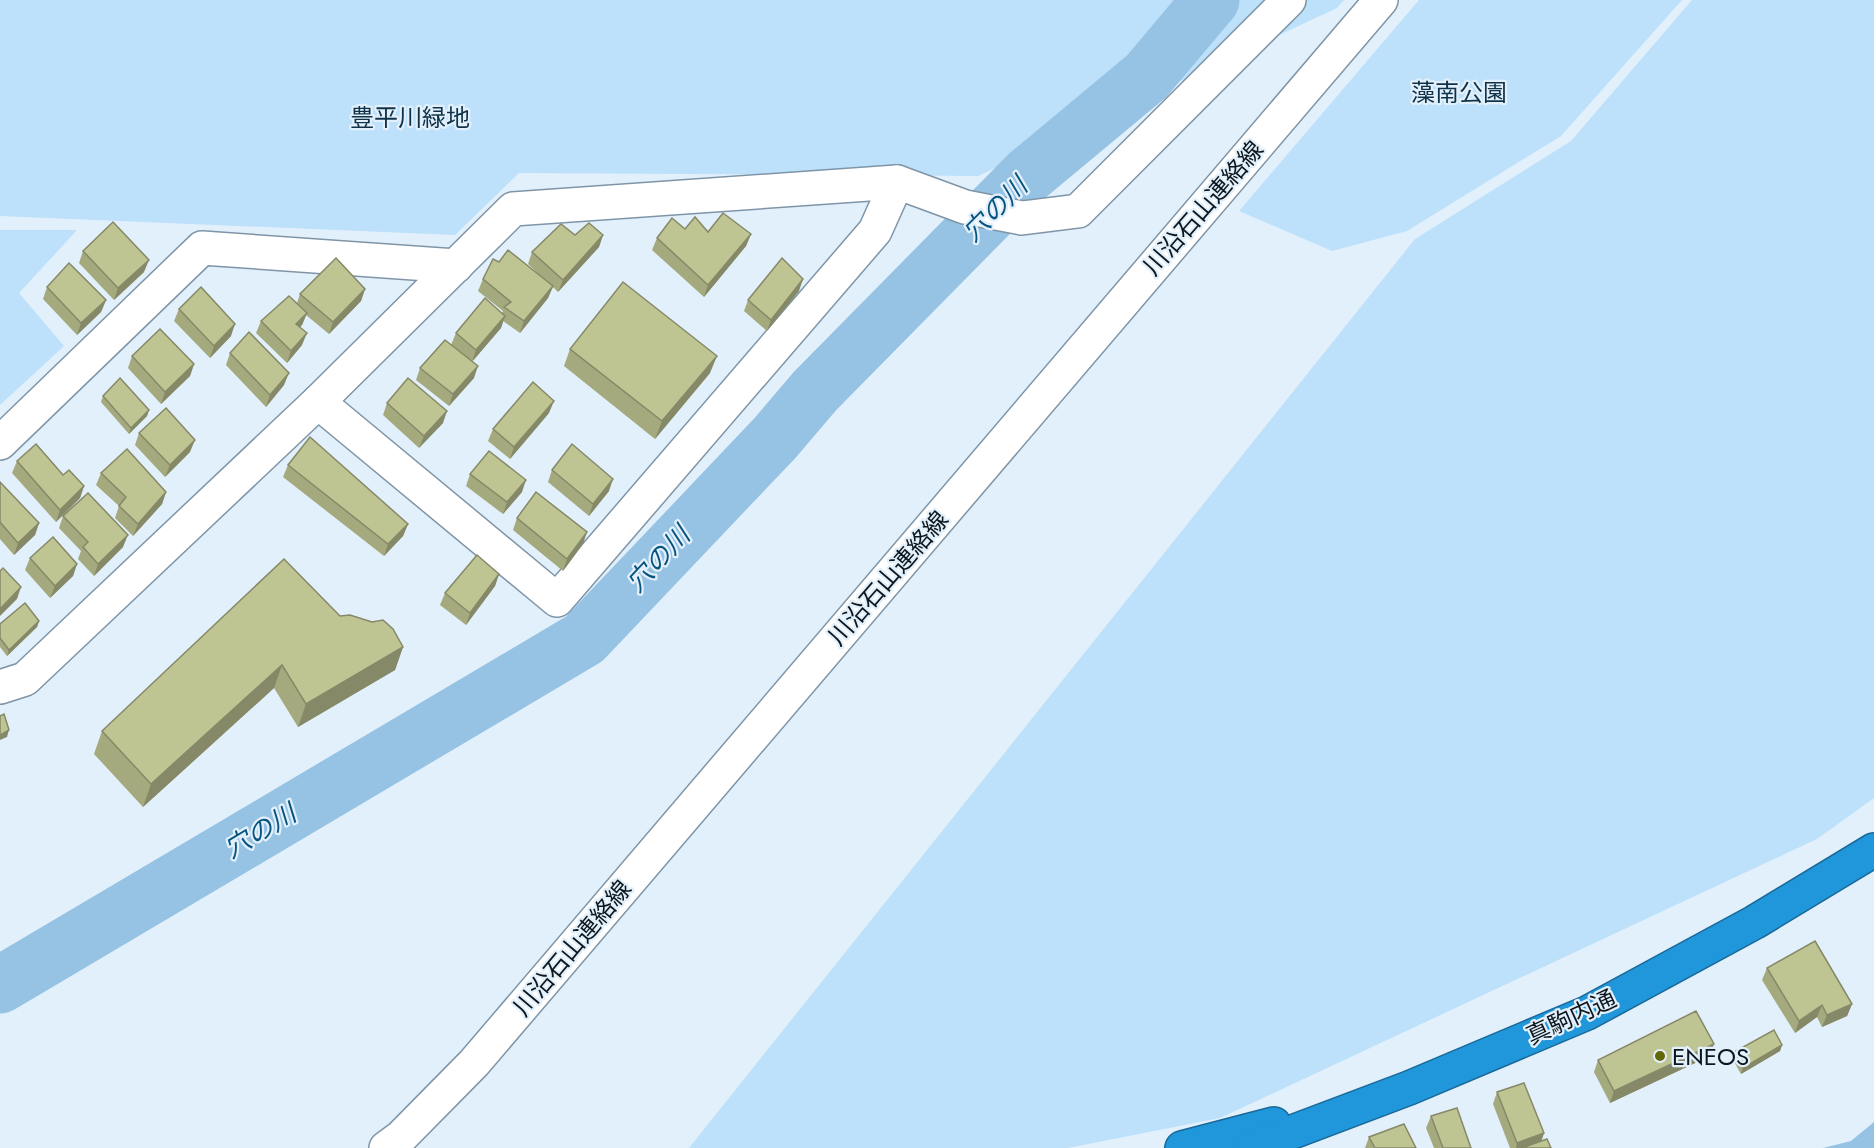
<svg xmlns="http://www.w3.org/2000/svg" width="1874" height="1148" font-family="Jost,'Noto Sans JP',sans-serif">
	<rect width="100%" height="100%" fill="#e2f0fb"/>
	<g fill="#bde0fb">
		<polygon points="0,0 1344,0 1337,8 978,176 519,173 455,235 0,216"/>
		<polygon points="1419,0 1682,0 1561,136 1407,231 1332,251 1239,211"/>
		<polygon points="1692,0 1874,0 1874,798 1817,839 1220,1118 1068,1148 689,1148 1415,239 1571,141"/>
		<polygon points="0,230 77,230 19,293 64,346 0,405"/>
	</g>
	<polygon fill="#96c2e3" points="1874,1122 1874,1148 1823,1148 1851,1141"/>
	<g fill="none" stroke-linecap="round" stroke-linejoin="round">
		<polyline stroke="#96c2e3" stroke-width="57" points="0,985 584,639 775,438 815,391 1028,175 1147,76 1211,0"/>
		<defs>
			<g id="minor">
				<polyline points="318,402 557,600 875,231 897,182"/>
				<polyline points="0,443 202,248 456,266"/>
				<polyline points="0,687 25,679 318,402 513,209 897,182 965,207 1022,218 1078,211 1289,0"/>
				<polyline points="386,1148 401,1137 474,1063 1381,0"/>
			</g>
			<g id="highway">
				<polyline points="1182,1148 1274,1124"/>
				<polyline points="1250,1148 1409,1088 1587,1013 1755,922 1874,850"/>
			</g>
		</defs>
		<use href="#minor" stroke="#7f95a7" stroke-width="36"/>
		<use href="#highway" stroke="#1a6998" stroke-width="36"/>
		<use href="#minor" stroke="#fff" stroke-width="33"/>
		<use href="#highway" stroke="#2096db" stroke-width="33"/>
	</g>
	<g fill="#a4a97e">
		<polygon points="685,229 708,232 751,234 746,246 704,297 652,250 657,238"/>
		<polygon points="575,235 603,235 599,247 558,292 553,287 548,298 520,333 503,321 501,328 472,361 474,378 449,406 416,380 420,368 451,345 456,333 502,313 503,311 478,291 483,279 499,262 548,283 528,264 532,252"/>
		<polygon points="83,251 144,272 114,300 79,263"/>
		<polygon points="47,287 106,300 101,312 77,335 43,299"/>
		<polygon points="365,289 361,301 329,334 306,315 302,325 300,327 302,345 287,363 256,333 261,321 297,303 300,294"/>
		<polygon points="799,291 767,331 744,311 748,300"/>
		<polygon points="179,309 231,336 210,358 174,321"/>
		<polygon points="570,349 710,373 655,439 564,366"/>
		<polygon points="230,353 284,385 266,407 226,365"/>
		<polygon points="132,356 194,364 190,376 161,404 128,368"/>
		<polygon points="103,396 149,410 147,416 129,434 101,402"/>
		<polygon points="387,403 443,423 419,448 383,415"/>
		<polygon points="549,413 510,459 488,441 493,429"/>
		<polygon points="139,433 190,452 165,477 135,445"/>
		<polygon points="17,461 63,475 84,486 80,498 56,522 12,473"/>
		<polygon points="288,465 408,524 403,536 384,556 283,477"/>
		<polygon points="552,470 609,491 589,516 548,482"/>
		<polygon points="101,473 166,492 162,504 133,536 115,518 119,506 96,485"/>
		<polygon points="470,474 522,492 503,514 466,486"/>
		<polygon points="0,482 39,523 35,535 14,555 0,539"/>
		<polygon points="63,516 123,547 94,576 78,559 81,551 59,528"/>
		<polygon points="517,518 583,544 563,571 513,530"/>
		<polygon points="30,558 77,564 73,576 50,598 25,570"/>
		<polygon points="499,574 495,586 466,625 440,605 445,593"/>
		<polygon points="340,616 403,647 395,670 298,727 274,688 143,807 94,754 102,731"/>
		<polygon points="39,621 37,627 7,656 0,647 0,624"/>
		<polygon points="1767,968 1852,1004 1847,1016 1822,1027 1817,1017 1795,1033 1762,980"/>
		<polygon points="1782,1045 1780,1051 1741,1074 1732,1058 1734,1052"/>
		<polygon points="1710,1056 1610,1103 1594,1072 1598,1060"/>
		<polygon points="1497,1092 1544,1133 1541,1142 1551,1148 1510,1148 1493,1104"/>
		<polygon points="1431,1116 1471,1148 1434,1148 1426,1128"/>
		<polygon points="1369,1137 1416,1148 1365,1148"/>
	</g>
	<g fill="#868967">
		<polygon points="751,234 746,246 704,297 708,285"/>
		<polygon points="603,235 599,247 558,292 563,280"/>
		<polygon points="149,260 144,272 114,300 118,288"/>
		<polygon points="803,279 799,291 767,331 771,320"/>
		<polygon points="553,286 548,298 520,333 524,321"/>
		<polygon points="365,289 361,301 329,334 333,322"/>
		<polygon points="106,300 101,312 77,335 81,323"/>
		<polygon points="307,313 302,325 292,336 296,324"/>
		<polygon points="505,316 501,328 472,362 476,350"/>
		<polygon points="235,324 231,336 210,358 214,346"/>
		<polygon points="307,333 302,345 287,363 291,351"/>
		<polygon points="717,356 710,373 655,439 662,421"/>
		<polygon points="194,364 190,376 161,404 165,392"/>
		<polygon points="478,366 474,378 449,406 453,394"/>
		<polygon points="289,373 284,385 266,407 270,395"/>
		<polygon points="554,401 549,413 510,459 514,447"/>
		<polygon points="149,410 147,416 129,434 131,428"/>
		<polygon points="447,411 443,423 419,448 424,436"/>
		<polygon points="195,440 190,452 165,477 170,465"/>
		<polygon points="613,479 609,491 589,516 593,504"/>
		<polygon points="526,480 522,492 503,514 507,502"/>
		<polygon points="84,486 80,498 56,522 60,510"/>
		<polygon points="166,492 162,504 133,536 138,524"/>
		<polygon points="39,523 35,535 14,555 18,543"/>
		<polygon points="408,524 403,536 384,556 388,544"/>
		<polygon points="587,532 583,544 563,571 567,559"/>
		<polygon points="128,535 123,547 94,576 98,564"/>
		<polygon points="77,564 73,576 50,598 55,586"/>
		<polygon points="499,574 495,586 466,625 470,613"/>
		<polygon points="21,587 17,599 0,616 0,609"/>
		<polygon points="39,621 37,627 7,656 9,650"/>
		<polygon points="403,647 395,670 298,727 306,704"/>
		<polygon points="282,665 274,688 143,807 151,784"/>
		<polygon points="9,730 7,737 0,740 0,735"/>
		<polygon points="1852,1004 1847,1016 1822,1027 1827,1015"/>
		<polygon points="1822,1005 1817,1017 1795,1033 1799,1021"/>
		<polygon points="1714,1044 1710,1056 1610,1103 1614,1091"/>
		<polygon points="1782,1045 1780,1051 1741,1074 1743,1068"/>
		<polygon points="1544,1133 1540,1145 1532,1148 1516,1148 1517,1143"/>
	</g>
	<g fill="#bfc493" stroke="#868967" stroke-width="1.5">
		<polygon points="723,213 751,234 708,285 657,238 672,218 685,229 695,217 708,232"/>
		<polygon points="113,222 149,260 118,288 83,251"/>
		<polygon points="589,223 603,235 563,280 532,252 561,224 575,235"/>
		<polygon points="508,250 553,286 524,321 504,307 511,302 483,279 493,259 499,262"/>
		<polygon points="336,258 365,289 333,322 300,294"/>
		<polygon points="782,258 803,279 771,320 748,300"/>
		<polygon points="69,263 106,300 81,323 47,287"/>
		<polygon points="623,282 717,356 662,421 570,349"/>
		<polygon points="201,287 235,324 214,346 179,309"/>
		<polygon points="289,296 307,313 296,324 307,333 291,351 261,321"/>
		<polygon points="485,298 505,316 476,350 456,333"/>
		<polygon points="160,329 194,364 165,392 132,356"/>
		<polygon points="249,332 289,373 270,395 230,353"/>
		<polygon points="445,340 478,366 453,394 420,368"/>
		<polygon points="120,378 149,410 131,428 103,396"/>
		<polygon points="408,378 447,411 424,436 387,403"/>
		<polygon points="533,382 554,401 514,447 493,429"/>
		<polygon points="166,408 195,440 170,465 139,433"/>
		<polygon points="310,437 408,524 388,544 288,465"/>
		<polygon points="36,444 63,475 69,470 84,486 60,510 17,461"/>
		<polygon points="572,444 613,479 593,504 552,470"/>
		<polygon points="127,449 166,492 138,524 119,506 126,497 101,473"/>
		<polygon points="489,451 526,480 507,502 470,474"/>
		<polygon points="0,482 39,523 18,543 0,522"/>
		<polygon points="536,492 587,532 567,559 517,518"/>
		<polygon points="88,493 128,535 98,564 83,547 88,542 63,516"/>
		<polygon points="53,537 77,564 55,586 30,558"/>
		<polygon points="477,555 499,574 470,613 445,593"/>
		<polygon points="284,559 340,616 350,615 372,622 383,620 393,629 403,647 306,704 282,665 151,784 102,731"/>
		<polygon points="3,568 21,587 0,609 0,571"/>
		<polygon points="25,603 39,621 9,650 0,638 0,624"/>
		<polygon points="4,714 9,730 0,735 0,716"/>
		<polygon points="1815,941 1852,1004 1827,1015 1822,1005 1799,1021 1767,968"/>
		<polygon points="1696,1011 1714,1044 1614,1091 1598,1060"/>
		<polygon points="1774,1030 1782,1045 1743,1068 1734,1052"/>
		<polygon points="1524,1083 1544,1133 1517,1143 1497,1092"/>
		<polygon points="1457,1108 1471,1148 1443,1148 1431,1116"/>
		<polygon points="1404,1124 1416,1148 1375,1148 1369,1137"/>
		<polygon points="1547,1139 1551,1148 1522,1148"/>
	</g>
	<circle fill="#636705" stroke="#e2f0fb" stroke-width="2" cx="1660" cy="1056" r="6"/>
	<g text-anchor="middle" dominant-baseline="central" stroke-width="4.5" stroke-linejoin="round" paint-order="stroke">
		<g font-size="24" fill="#0f3249" stroke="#e2f0fb">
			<text x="1459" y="92">藻南公園</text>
			<text x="410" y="117">豊平川緑地</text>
		</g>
		<g font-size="24" fill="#0e161d" stroke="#e2f0fb">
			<text transform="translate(1203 208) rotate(-49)">川沿石山連絡線</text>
			<text transform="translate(888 578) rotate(-49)">川沿石山連絡線</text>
			<text transform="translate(572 948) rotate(-50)">川沿石山連絡線</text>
			<text transform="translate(1571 1017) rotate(-25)">真駒内通</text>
		</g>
		<g font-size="24" fill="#0e161d" stroke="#e2f0fb" text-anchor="start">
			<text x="1672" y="1056">ENEOS</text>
		</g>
		<g font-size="26" font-style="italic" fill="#09547f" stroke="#e2f0fb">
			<text transform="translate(995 209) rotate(-45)">穴の川</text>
			<text transform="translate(658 559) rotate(-47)">穴の川</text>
			<text transform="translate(260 831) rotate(-31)">穴の川</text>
		</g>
	</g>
</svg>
